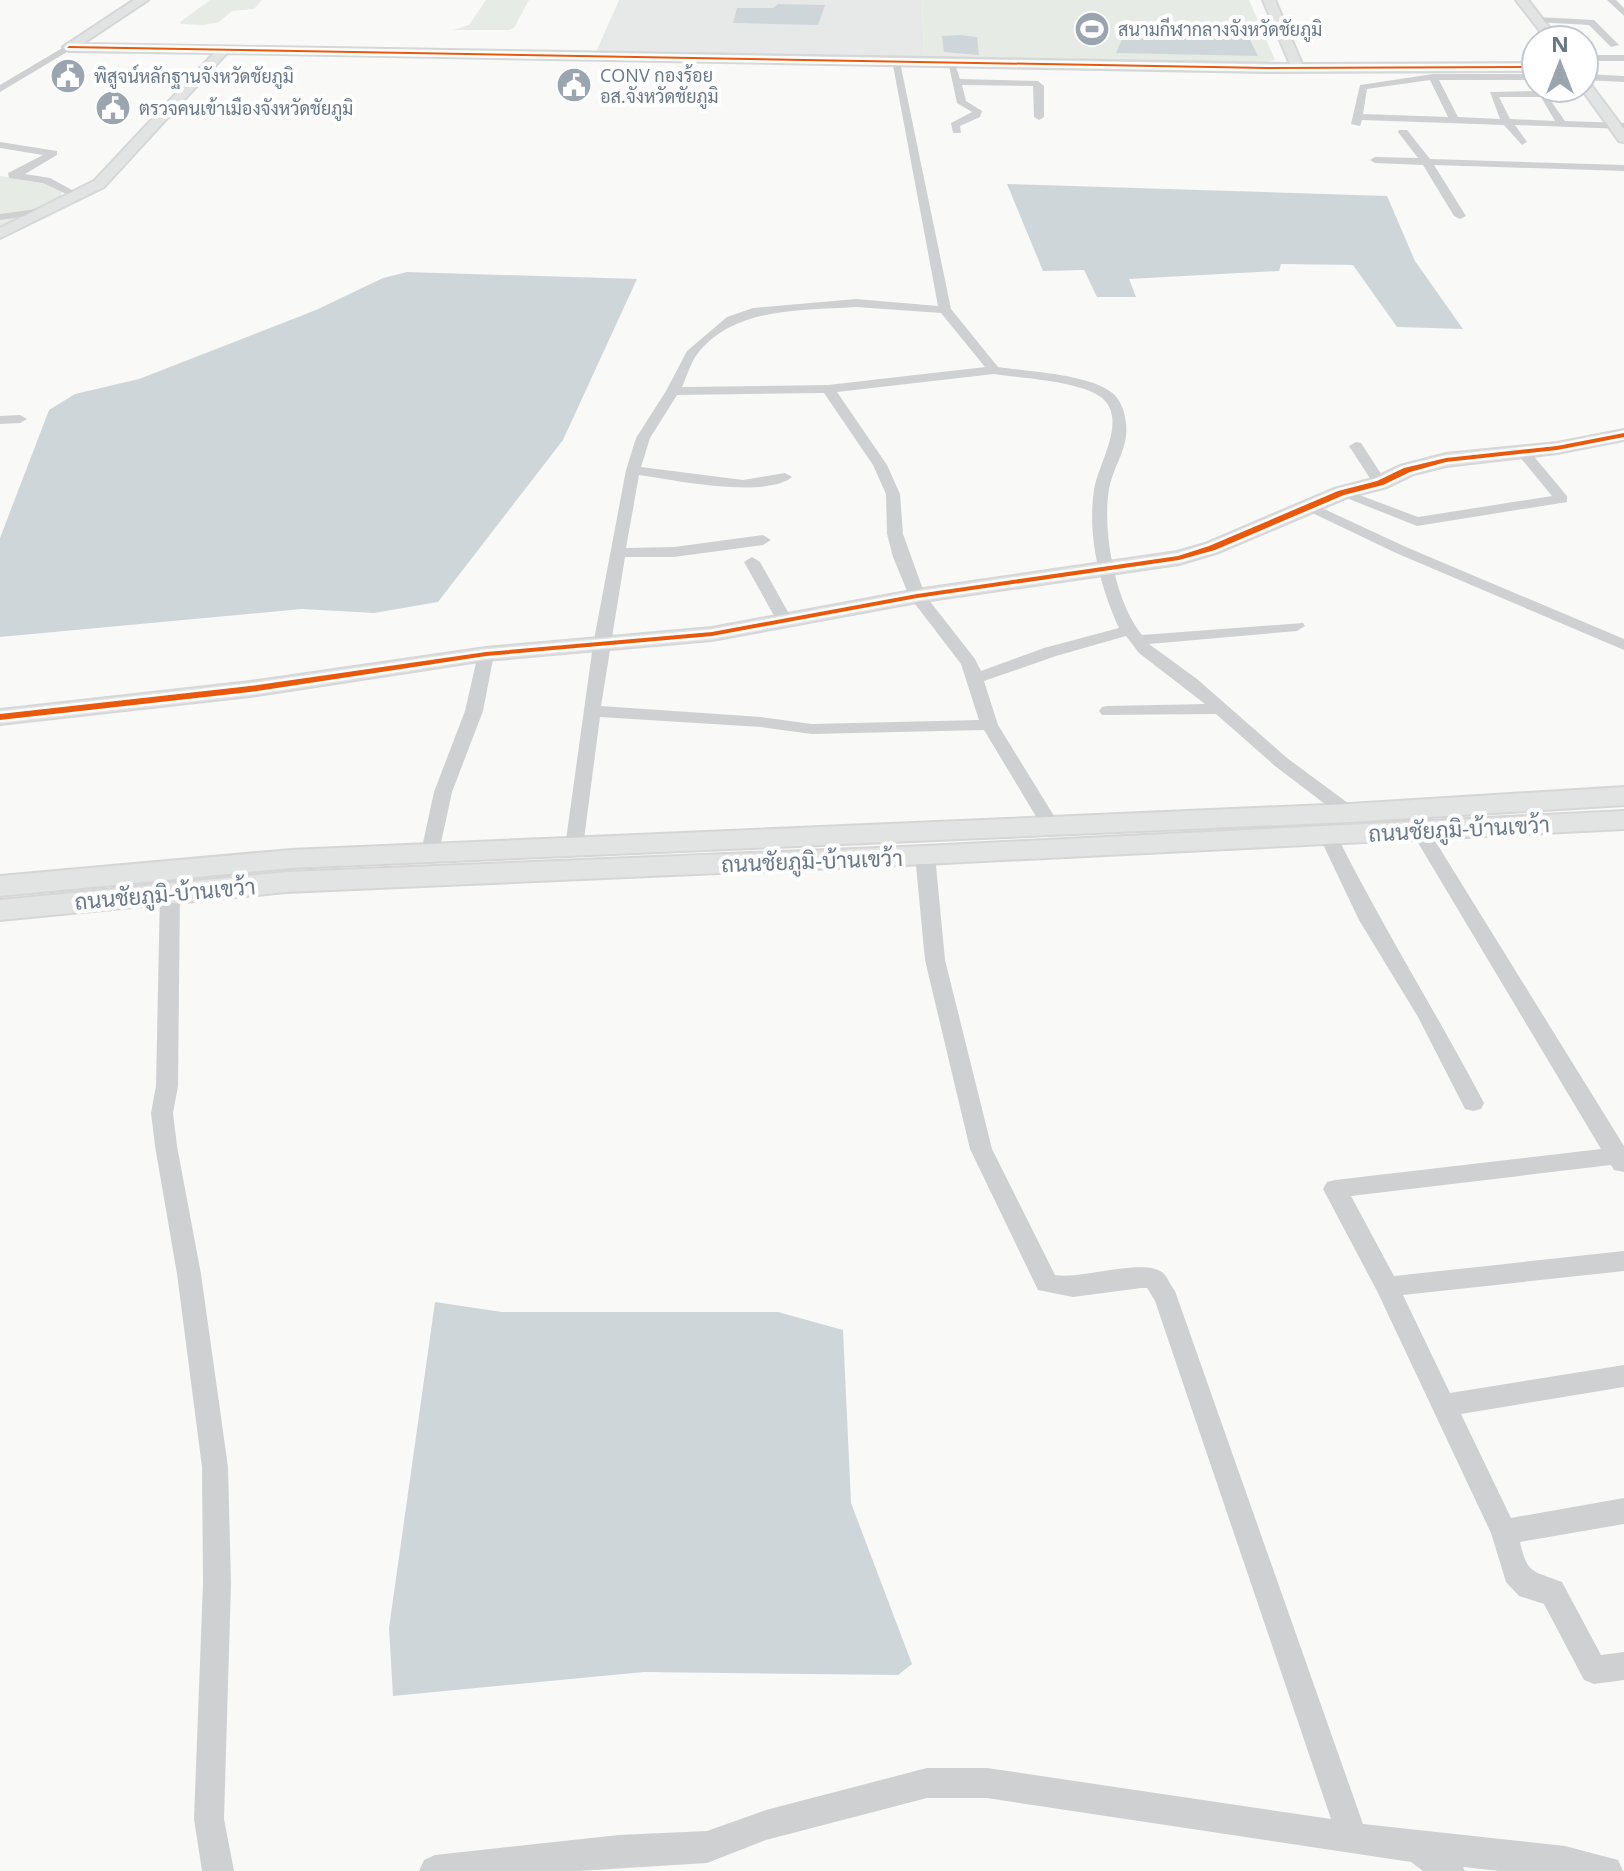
<svg xmlns="http://www.w3.org/2000/svg" width="1624" height="1871" font-family="'Open Sans',Sarabun,sans-serif">
	<rect width="100%" height="100%" fill="#f9f9f8"/>
	<polygon fill="#e7e9e9" points="619,0 922,0 924,57 596,52"/>
	<g fill="#e7ebe5">
		<polygon points="210,0 262,0 254,9 232,11 219,22 204,25 181,24 180,22"/>
		<polygon points="486,0 529,0 514,28 509,30 453,30 469,25"/>
		<polygon points="922,0 1249,0 1275,60 1265,63 924,57"/>
		<polygon points="0,176 41,181 63,190 60,198 0,229"/>
	</g>
	<g fill="#cfd6da">
		<polygon points="778,4 825,5 818,25 733,23 737,8 773,8"/>
		<polygon points="1128,26 1244,28 1258,56 1116,53"/>
		<polygon points="959,35 977,37 979,55 944,52 942,36"/>
		<polygon points="1007,184 1387,196 1415,261 1463,329 1397,327 1353,265 1281,264 1279,271 1129,279 1136,297 1097,297 1084,270 1043,271"/>
		<polygon points="407,272 637,279 563,440 438,602 374,613 302,609 0,637 0,538 49,410 75,394 139,379 316,310 383,278"/>
		<polygon points="435,1302 502,1312 778,1312 843,1330 851,1503 912,1664 898,1675 644,1672 393,1696 389,1628"/>
	</g>
	<g fill="none" stroke-linecap="round" stroke-linejoin="round">
		<defs>
			<g id="secondary">
				<polygon points="134,0 148,0 82,44 1290,64 1263,0 1275,0 1302,64 1536,63 1536,71 1267,72 227,53 104,187 0,238 0,228 94,181 214,53 69,51 63,47"/>
				<polygon points="1516,0 1528,0 1559,40 1547,40"/>
				<polygon points="1584,80 1588,81 1624,129 1624,142 1619,141 1581,88 1584,88"/>
				<polygon points="1624,430 1624,440 1557,453 1446,466 1414,474 1387,487 1348,497 1219,552 1179,564 917,602 712,640 486,660 250,696 0,724 0,710 250,682 486,648 712,628 917,590 1177,552 1205,544 1334,489 1373,479 1400,466 1446,454 1557,443"/>
			</g>
			<g id="primary">
				<polygon points="1624,787 1624,805 1349,822 291,868 0,896 0,876 291,850 1349,804"/>
				<polygon points="1624,811 1624,829 925,864 286,892 0,920 0,900 286,872 925,846"/>
			</g>
		</defs>
		<use href="#secondary" stroke="#d6d7d8" stroke-width="4"/>
		<use href="#primary" stroke="#d6d6d7" stroke-width="4"/>
		<g fill="#cfd0d1" fill-rule="evenodd">
			<polygon points="1607,0 1616,0 1624,8 1624,16"/>
			<polygon points="1538,17 1594,20 1619,45 1611,47 1589,25 1535,22"/>
			<polygon points="69,44 72,49 0,92 0,85"/>
			<rect x="1586" y="55" width="38" height="6"/>
			<path d="M892,60L900,62L951,309L998,367C1030,372 1086,374 1111,392C1123,400 1128,422 1126,436C1124,454 1112,471 1109,489C1102,530 1115,602 1142,635L1303,623L1305,626L1297,631L1149,644L1197,679L1287,758L1356,809L1358,813L1356,817H1342L1275,766L1216,714L1102,715L1099,711L1102,707L1108,706L1205,704L1139,653L1126,636L1056,656L984,681L998,725L1059,824L1057,828H1043L984,730L812,734L761,727L600,717L583,847L574,853L565,847L593,645L626,470L636,438L666,391L687,351L727,317L753,308L856,299L938,306ZM856,307L941,313L985,367L828,385L682,387C687,376 691,362 698,353C736,306 802,311 856,307ZM994,374C1020,378 1082,381 1102,398C1128,420 1098,464 1094,490C1087,537 1100,586 1119,628L1044,648L981,671L975,659L925,595L903,534L900,494L887,465L837,392ZM824,393L873,465L886,494L887,534L893,557L909,596L961,664L979,720L812,724L761,717L601,706L625,557H674L763,545L771,540L763,535L674,547L626,548L639,475C674,480 765,499 792,477L785,473L743,480L641,467L650,438L677,395Z"/>
			<polygon points="948,61 954,61 960,79 1038,81 1044,86 1044,117 1039,120 1034,117 1033,86 962,85 966,101 982,111 980,117 960,126 961,133 953,133 951,123 972,112 957,103"/>
			<path d="M1433,74H1536V80H1439L1458,117L1500,119L1490,92L1544,91L1565,121L1624,123V129L1515,125L1527,142L1522,145L1504,125L1362,120L1360,126L1351,124L1360,85ZM1430,80L1448,117L1363,114L1367,89ZM1499,97H1541L1555,121L1510,119Z"/>
			<polygon points="1584,74 1624,76 1624,82 1584,80"/>
			<polygon points="1399,130 1407,130 1430,159 1624,165 1624,171 1434,165 1466,216 1460,219 1454,216 1423,165 1375,163 1370,160 1375,157 1418,158 1398,132"/>
			<polygon points="0,142 57,151 57,155 25,174 50,178 83,196 77,199 43,183 9,178 8,173 43,155 0,148"/>
			<polygon points="51,207 55,208 55,212 0,220 0,214"/>
			<polygon points="0,416 20,415 27,419 20,423 0,424"/>
			<polygon points="1356,442 1361,443 1387,483 1385,486 1380,487 1375,486 1349,446"/>
			<polygon points="1521,446 1526,447 1567,496 1567,502 1417,526 1334,493 1341,489 1346,490 1418,517 1552,496 1514,450"/>
			<polygon points="1309,502 1406,547 1624,639 1624,650 1396,553 1304,509 1302,506"/>
			<polygon points="752,557 760,562 793,621 791,624 779,624 777,621 744,562"/>
			<polygon points="486,649 494,654 483,711 452,792 439,852 437,856 423,856 421,852 434,792 465,711 478,654"/>
			<path d="M1420,825L1429,831L1624,1146V1172L1614,1170L1611,1165L1351,1196L1394,1276L1624,1251V1271L1403,1295L1450,1393L1624,1365V1387L1461,1414L1511,1518L1624,1498V1524L1520,1542C1527,1575 1534,1571 1562,1582L1601,1655L1624,1652V1680L1594,1684L1584,1680L1544,1604L1519,1596L1506,1582L1491,1533L1377,1291L1323,1189L1327,1182L1335,1180L1601,1149L1411,831Z"/>
			<path d="M1327,828L1336,834C1382,926 1436,1012 1484,1103L1481,1109L1473,1111L1465,1109L1418,1017L1359,920L1318,834Z"/>
			<path d="M925,849L935,855L945,960L992,1149L1055,1275C1081,1280 1147,1256 1164,1274C1168,1278 1171,1286 1175,1291L1363,1824L1565,1846L1618,1860L1623,1871H1500L1463,1867L1465,1871H1423L1411,1862L987,1798H927L766,1840L707,1863L578,1871H419L424,1860L435,1855L619,1835L707,1831L766,1810L927,1768H987L1331,1819L1155,1301L1147,1288H1141L1073,1297L1038,1290L970,1149L925,960L915,855Z"/>
			<polygon points="170,885 180,892 178,1086 173,1113 177,1146 201,1274 228,1467 231,1583 224,1819 234,1871 202,1871 194,1819 203,1583 202,1467 177,1274 155,1146 151,1113 156,1086 160,892"/>
		</g>
		<use href="#secondary" fill="#e2e3e3" fill-rule="evenodd"/>
		<use href="#primary" fill="#e2e3e3" fill-rule="evenodd"/>
		<defs>
			<g id="cycleway">
				<polygon points="69,46 1267,67 1536,66 1536,68 1267,69 67,48"/>
				<polygon points="1624,433 1624,437 1557,450 1446,462 1410,472 1383,485 1344,495 1215,550 1179,560 917,598 712,636 486,656 250,692 0,720 0,714 250,686 486,652 712,632 917,594 1178,556 1209,546 1338,491 1377,481 1404,468 1446,458 1557,446"/>
			</g>
		</defs>
		<use href="#cycleway" stroke="#fff" stroke-width="5"/>
		<use href="#cycleway" fill="#e8590c" fill-rule="evenodd"/>
	</g>
	<defs>
		<symbol id="stadium-disc" viewBox="-11 -11 22 22"><circle r="9.5" fill="#9ba5b0" stroke="#fff"/><path d="M0-5a6.5 5 0 1 0 0 10a6.5 5 0 1 0 0-10ZM-3.5-1.8h7v3.6h-7Z" fill="#fff"/></symbol>
		<symbol id="civic-disc" viewBox="-11 -11 22 22"><circle r="9.5" fill="#9ba5b0" stroke="#fff"/><path d="M-.6-6.5H3V-4.5H.6V-3L4-1V1h2V6H-6V1h2V-1L-.6-3ZM-1.2 2.5V6h2.4V2.5Z" fill="#fff"/></symbol>
	</defs>
	<g fill-rule="evenodd">
		<use href="#stadium-disc" x="1072" y="9" width="40" height="40"/>
		<use href="#civic-disc" x="48" y="56" width="40" height="40"/>
		<use href="#civic-disc" x="554" y="65" width="40" height="40"/>
		<use href="#civic-disc" x="93" y="88" width="40" height="40"/>
	</g>
	<g text-anchor="middle" dominant-baseline="central" stroke-width="8" stroke-linejoin="round" paint-order="stroke">
		<g font-size="18" fill="#687889" stroke="#fff" text-anchor="start">
			<text x="1118" y="29">สนามกีฬากลางจังหวัดชัยภูมิ</text>
			<text x="600" y="75">CONV กองร้อย<tspan x="600" dy="21">อส.จังหวัดชัยภูมิ</tspan></text>
			<text x="94" y="76">พิสูจน์หลักฐานจังหวัดชัยภูมิ</text>
			<text x="139" y="108">ตรวจคนเข้าเมืองจังหวัดชัยภูมิ</text>
		</g>
		<g font-size="22" fill="#687889" stroke="#fff">
			<text transform="translate(1459 828) rotate(-3)">ถนนชัยภูมิ-บ้านเขว้า</text>
			<text transform="translate(812 860) rotate(-2)">ถนนชัยภูมิ-บ้านเขว้า</text>
			<text transform="translate(165 893) rotate(-5)">ถนนชัยภูมิ-บ้านเขว้า</text>
		</g>
	</g>
	<g transform="translate(1560 64)"><circle r="38" fill="#ffffff" stroke="#c3c9d0" stroke-width="2"/>
	<path d="M0-6L14 30L0 20L-14 30Z" fill="#9ba5b0"/>
	<text y="-12" font-size="22" font-weight="bold" text-anchor="middle" fill="#687889">N</text>
	</g>
</svg>
